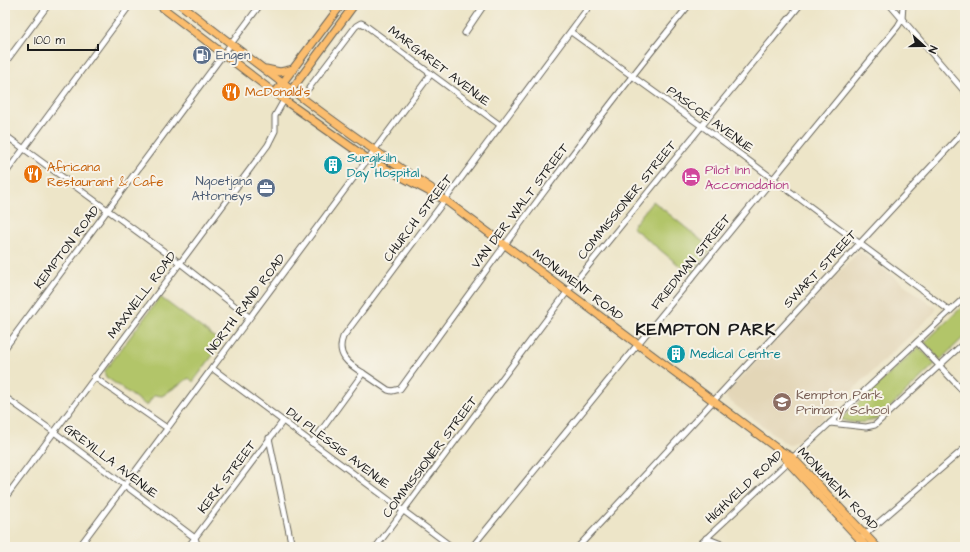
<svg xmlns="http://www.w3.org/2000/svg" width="970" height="552" font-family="'Architects Daughter',sans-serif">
	<rect width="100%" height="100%" fill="#f7f3e8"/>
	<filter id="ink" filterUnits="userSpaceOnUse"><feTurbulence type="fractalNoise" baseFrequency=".025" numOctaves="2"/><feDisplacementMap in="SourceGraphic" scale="8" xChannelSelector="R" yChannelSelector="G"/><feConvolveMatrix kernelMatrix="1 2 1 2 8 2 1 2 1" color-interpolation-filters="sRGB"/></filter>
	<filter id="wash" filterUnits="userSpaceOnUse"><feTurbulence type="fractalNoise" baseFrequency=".012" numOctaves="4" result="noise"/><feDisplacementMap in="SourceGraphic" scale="16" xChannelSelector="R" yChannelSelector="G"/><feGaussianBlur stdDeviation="0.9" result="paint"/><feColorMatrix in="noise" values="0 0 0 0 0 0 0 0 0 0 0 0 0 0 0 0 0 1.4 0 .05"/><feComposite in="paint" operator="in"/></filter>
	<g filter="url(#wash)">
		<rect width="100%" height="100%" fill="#ede5c8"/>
		<polygon fill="#e3d6b7" points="859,251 936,308 935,312 799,441 788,445 727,399 726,394"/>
		<g fill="#b2c569" stroke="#677042">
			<polygon points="653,201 712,249 691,275 632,227"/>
			<polygon points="160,297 222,343 193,382 189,378 162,396 155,395 151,399 147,406 106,377 104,372"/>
			<polygon points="965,304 965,336 940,360 925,343 926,341"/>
			<path d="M919,347L935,364L880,417C870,423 851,425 841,419Z"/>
		</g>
	</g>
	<g filter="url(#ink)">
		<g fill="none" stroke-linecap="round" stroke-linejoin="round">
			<defs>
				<g id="minor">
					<polyline points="890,5 965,92"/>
					<polyline points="571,32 721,140 950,311"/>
					<polyline points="465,33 484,5"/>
					<polyline points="5,63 48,5"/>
					<polyline points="309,88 356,26 361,23 365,25 500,125"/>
					<polyline points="5,135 180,263 249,317"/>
					<polyline points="5,174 130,5"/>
					<polyline points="917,342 965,393"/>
					<polyline points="5,348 260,5"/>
					<polyline points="212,368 452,547"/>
					<path d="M363,373L388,390L392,391L400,389C494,259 588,129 689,5"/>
					<polyline points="94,377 167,428"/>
					<polyline points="5,397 54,432 195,538 198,547"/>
					<polyline points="830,423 866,427 875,425 965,342"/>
					<polyline points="269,438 292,547"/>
					<path d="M312,443L363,373C348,364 336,355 343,337L590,5"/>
					<polyline points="5,498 268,145 275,131 275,116 284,100"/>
					<polyline points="706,538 729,547"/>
					<polyline points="79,547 431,74"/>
					<polyline points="188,547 283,421"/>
					<polyline points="376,547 567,292 800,5"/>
					<polyline points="472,547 898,26 902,19 903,5"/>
					<polyline points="578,547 965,130"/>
					<polyline points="697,547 965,297"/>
					<polyline points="854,547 870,530 965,448"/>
				</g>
				<g id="major">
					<polyline points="159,5 284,100 368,159 445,200 779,450 792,457 877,547"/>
					<path d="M181,5C262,68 344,132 431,188"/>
					<polyline points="266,69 280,72 294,69"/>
					<polyline points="275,93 341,5"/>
					<polyline points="284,100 354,5"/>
					<polyline points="780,451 788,462 867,547"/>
				</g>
			</defs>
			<use href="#minor" stroke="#656258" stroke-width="7"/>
			<use href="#major" stroke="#656258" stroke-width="9"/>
			<use href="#minor" stroke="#fff" stroke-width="5"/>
			<use href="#major" stroke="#fbbd6e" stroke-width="7"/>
		</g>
	</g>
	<defs>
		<symbol id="fuel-disc" viewBox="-11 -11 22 22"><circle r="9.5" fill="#5c6f8a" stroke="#f7f3e8"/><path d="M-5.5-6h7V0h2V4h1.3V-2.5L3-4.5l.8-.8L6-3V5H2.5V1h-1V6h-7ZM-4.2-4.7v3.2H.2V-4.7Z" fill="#fff"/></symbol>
		<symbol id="restaurant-disc" viewBox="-11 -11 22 22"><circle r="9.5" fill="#e8710a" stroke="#f7f3e8"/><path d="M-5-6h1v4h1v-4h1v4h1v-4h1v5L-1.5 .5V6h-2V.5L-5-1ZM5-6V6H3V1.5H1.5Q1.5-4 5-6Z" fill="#fff"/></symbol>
		<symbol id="building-disc" viewBox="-11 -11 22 22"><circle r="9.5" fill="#0f9aa8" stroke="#f7f3e8"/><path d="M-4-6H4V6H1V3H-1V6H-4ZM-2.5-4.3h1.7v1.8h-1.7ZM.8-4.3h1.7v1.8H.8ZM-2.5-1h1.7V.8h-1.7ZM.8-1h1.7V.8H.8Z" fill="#fff"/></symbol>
		<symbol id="hotel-disc" viewBox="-11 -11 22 22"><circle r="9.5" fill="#d1479c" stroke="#f7f3e8"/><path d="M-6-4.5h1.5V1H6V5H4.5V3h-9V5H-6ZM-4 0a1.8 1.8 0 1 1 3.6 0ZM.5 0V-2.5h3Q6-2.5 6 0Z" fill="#fff"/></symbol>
		<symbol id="office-disc" viewBox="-11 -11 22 22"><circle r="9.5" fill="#5c6f8a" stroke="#f7f3e8"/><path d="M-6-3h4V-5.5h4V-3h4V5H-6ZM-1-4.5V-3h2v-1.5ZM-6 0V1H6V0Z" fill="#fff"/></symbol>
		<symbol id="school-disc" viewBox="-11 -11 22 22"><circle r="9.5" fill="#8d6e63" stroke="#f7f3e8"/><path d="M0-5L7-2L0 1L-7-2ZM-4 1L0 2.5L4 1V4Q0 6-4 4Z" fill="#fff"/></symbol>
	</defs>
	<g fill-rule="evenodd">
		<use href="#fuel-disc" x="191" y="44" width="22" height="22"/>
		<use href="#restaurant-disc" x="220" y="81" width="22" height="22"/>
		<use href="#building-disc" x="322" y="154" width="22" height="22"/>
		<use href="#restaurant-disc" x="22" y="163" width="22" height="22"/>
		<use href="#hotel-disc" x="680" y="166" width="22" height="22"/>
		<use href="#office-disc" x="255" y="177" width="22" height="22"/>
		<use href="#building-disc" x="665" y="343" width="22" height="22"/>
		<use href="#school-disc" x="771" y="391" width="22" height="22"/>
	</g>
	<g text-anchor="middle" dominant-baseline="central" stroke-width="4" stroke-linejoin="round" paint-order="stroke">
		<g font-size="13" fill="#4e5e75" stroke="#f7f3e8" text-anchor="start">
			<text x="216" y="55">Engen</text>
			<text x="252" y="181" text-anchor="end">Ngoetjana<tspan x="252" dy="15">Attorneys</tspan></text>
		</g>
		<g font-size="13" fill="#1c1c1c" stroke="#f7f3e8">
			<text transform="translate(439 66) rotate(37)">MARGARET AVENUE</text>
			<text transform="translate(710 119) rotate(36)">PASCOE AVENUE</text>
			<text transform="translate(627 200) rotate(-51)">COMMISSIONER STREET</text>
			<text transform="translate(520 206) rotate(-53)">VAN DER WALT STREET</text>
			<text transform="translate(418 218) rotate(-53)">CHURCH STREET</text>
			<text transform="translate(67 247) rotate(-53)">KEMPTON ROAD</text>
			<text transform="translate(691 262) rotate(-51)">FRIEDMAN STREET</text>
			<text transform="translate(820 269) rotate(-47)">SWART STREET</text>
			<text transform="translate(578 285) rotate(37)">MONUMENT ROAD</text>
			<text transform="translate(142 295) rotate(-53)">MAXWELL ROAD</text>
			<text transform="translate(246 304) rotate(-53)">NORTH RAND ROAD</text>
			<text transform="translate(338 448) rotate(37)">DU PLESSIS AVENUE</text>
			<text transform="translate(430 457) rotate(-53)">COMMISSIONER STREET</text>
			<text transform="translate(111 461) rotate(37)">GREYILLA AVENUE</text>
			<text transform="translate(227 477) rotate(-53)">KERK STREET</text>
			<text transform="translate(744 487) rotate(-43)">HIGHVELD ROAD</text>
			<text transform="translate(838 489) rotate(46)">MONUMENT ROAD</text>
		</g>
		<g font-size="13" fill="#c56008" stroke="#f7f3e8" text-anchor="start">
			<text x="245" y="92">McDonald's</text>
			<text x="47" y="167">Africana<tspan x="47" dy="15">Restaurant &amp; Cafe</tspan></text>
		</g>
		<g font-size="13" fill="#0d838f" stroke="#f7f3e8" text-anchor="start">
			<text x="347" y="158">Surgikiln<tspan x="347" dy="15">Day Hospital</tspan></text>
			<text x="690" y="354">Medical Centre</text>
		</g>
		<g font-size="13" fill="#b23c85" stroke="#f7f3e8" text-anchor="start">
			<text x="705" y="170">Pilot Inn<tspan x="705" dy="15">Accomodation</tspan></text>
		</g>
		<g font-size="13" fill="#785e54" stroke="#f7f3e8" text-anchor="start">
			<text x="796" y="395">Kempton Park<tspan x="796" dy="15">Primary School</tspan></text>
		</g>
		<g font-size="17" font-weight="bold" letter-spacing="1" fill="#1c1c1c" stroke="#f7f3e8">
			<text x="706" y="330">KEMPTON PARK</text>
		</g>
	</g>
	<rect width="970" height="552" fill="none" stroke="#f7f3e8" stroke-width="20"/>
	<g transform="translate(924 46) rotate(111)" stroke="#f7f3e8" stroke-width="3" paint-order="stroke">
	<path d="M0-3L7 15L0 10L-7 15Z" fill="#1c1c1c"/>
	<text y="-6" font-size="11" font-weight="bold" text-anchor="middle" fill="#1c1c1c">N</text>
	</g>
	<path d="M28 44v6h70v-6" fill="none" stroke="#1c1c1c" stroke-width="2"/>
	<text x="34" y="44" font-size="12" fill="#1c1c1c" stroke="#f7f3e8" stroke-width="3" paint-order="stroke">100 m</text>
</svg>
